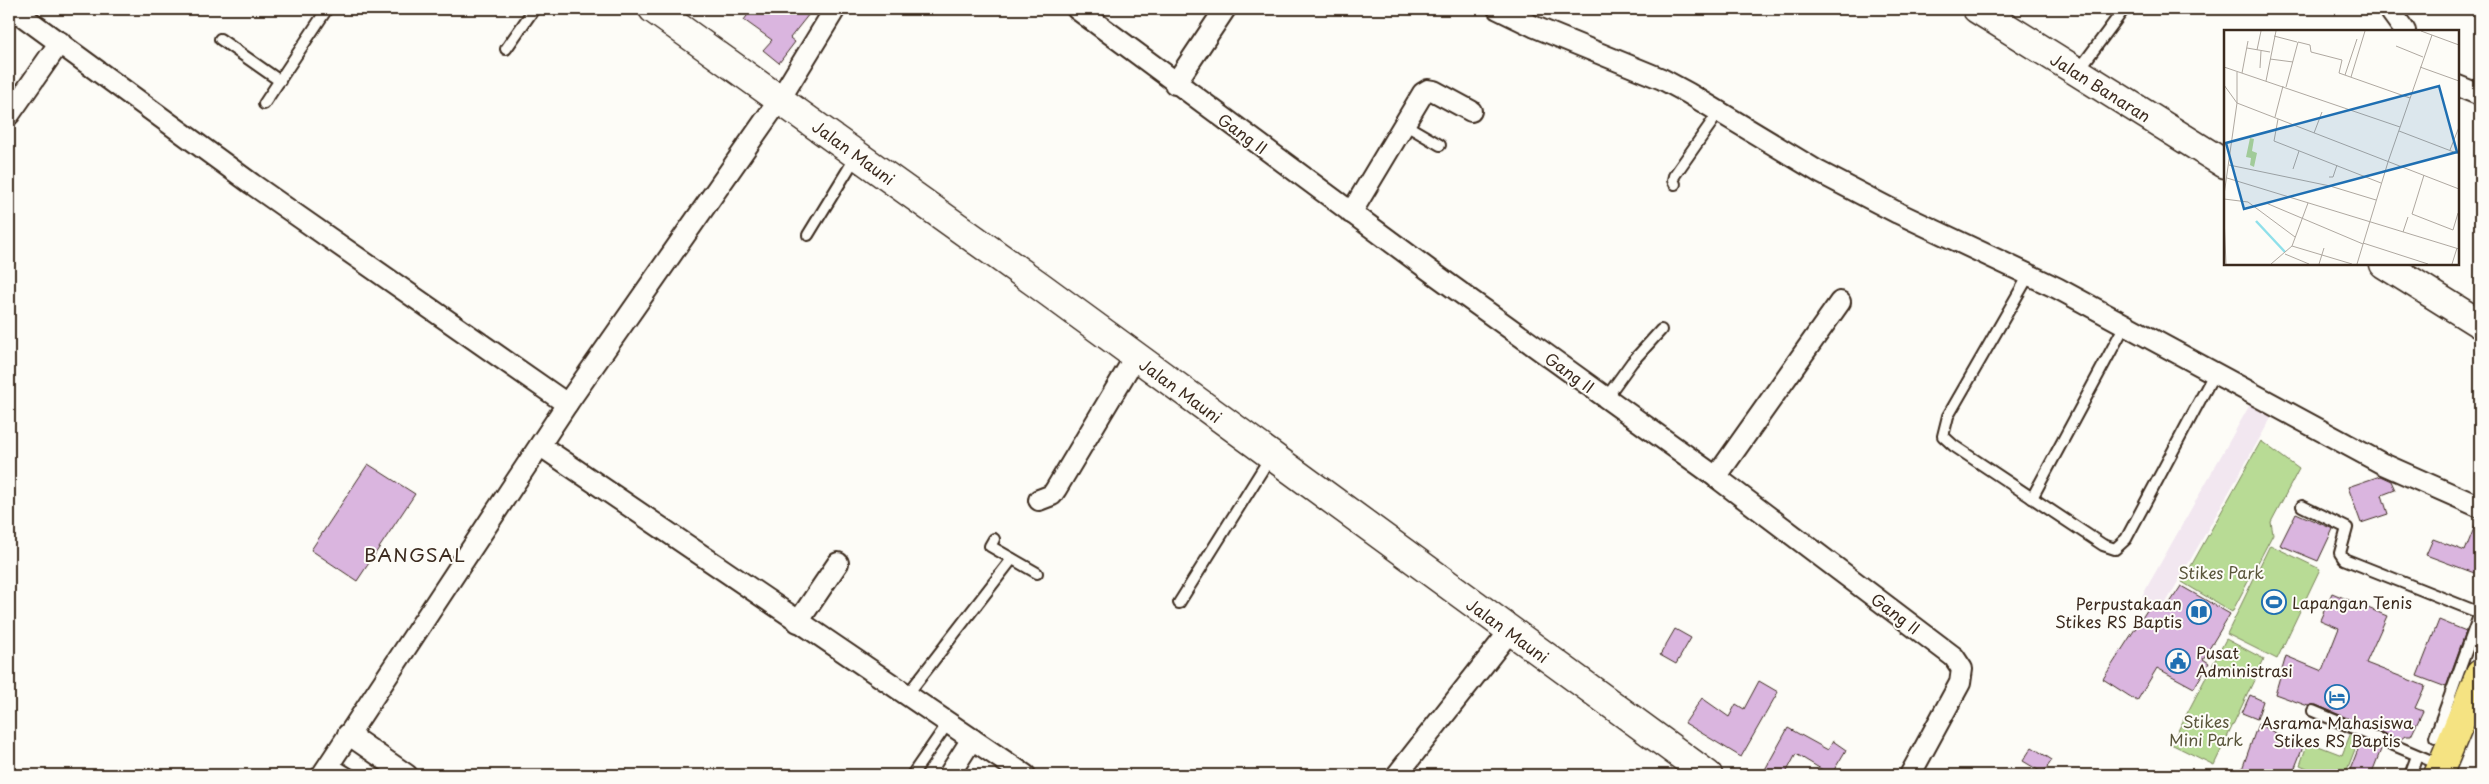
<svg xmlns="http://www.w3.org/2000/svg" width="2489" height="784" font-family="'Playpen Sans',sans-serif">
	<rect width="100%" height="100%" fill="#fdfcf7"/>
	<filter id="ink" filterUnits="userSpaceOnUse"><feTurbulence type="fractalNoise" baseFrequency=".02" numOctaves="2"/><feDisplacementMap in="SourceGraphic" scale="10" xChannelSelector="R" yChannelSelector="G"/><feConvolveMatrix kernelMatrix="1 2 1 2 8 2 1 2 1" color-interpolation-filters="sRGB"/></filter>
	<g filter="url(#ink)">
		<polygon fill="#f2e7f0" points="2252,401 2274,413 2163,608 2142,596"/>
		<g fill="#b8db95" stroke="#7a825a">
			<polygon points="2261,441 2299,469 2271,522 2273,534 2232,612 2182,582"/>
			<polygon points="2270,545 2320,569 2277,659 2227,634"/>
			<polygon points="2226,639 2264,659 2214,765 2171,744"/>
			<polygon points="2352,730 2361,734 2345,775 2323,775 2300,765 2308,742 2342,755"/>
		</g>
		<g fill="#dab5df" stroke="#3b2a1e">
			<polygon points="752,9 813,9 790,38 795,42 779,63 763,50 772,40 744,20"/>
			<polygon points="368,464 415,494 357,581 311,550"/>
			<polygon points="2380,476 2391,481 2395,490 2382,495 2388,514 2361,523 2348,487"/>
			<polygon points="2296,513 2333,529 2318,561 2280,545"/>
			<polygon points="2478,518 2480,519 2480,565 2477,574 2426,555 2433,539 2465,551"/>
			<polygon points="2181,586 2230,614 2203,659 2209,663 2194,688 2157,668 2137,701 2103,679 2151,604 2164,612"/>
			<polygon points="2332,593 2387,616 2366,663 2425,686 2415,708 2423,711 2411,736 2405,736 2400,740 2316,705 2308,706 2275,694 2286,656 2322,671 2339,628 2320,620"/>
			<polygon points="2439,620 2466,631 2446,687 2417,676"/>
			<polygon points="1675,629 1691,638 1676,664 1660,655"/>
			<polygon points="1759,681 1778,692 1741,757 1685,723 1702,698 1729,717 1736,704 1744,709"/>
			<polygon points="2250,695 2263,701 2257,719 2242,713"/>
			<polygon points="2258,724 2303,747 2292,775 2240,775"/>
			<polygon points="1788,728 1828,750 1833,741 1846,750 1831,775 1796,754 1785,775 1762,775"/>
			<polygon points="2362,739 2382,747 2371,775 2348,775"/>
			<polygon points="2032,747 2052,760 2043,773 2023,761"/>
		</g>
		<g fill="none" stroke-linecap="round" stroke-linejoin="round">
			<defs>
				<g id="lane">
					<polyline points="220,39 280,81"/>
					<polyline points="506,49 534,9"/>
					<polyline points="2078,71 2124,9"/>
					<polyline points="264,104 327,9"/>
					<polyline points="1404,124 1440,145"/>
					<polyline points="1675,184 1673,180 1674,176 1719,112"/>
					<polyline points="808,235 857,155"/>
					<polyline points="2029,275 1948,416 1943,436 1954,446 2103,545 2115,549 2126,539 2215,372"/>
					<polyline points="1606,398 1632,362 1661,330"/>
					<polyline points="2032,498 2125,325"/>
					<polyline points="2302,506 2347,528 2340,553 2344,559 2480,613"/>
					<polyline points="994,539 990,546 1037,573"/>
					<polyline points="1179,603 1271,456"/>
					<polyline points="907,695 1012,559"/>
					<polyline points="2313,711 2441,765"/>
					<polyline points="2435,737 2480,613"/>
					<polyline points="330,762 351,775"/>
					<polyline points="912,775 948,723"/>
					<polyline points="2410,775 2417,756"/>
				</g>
				<g id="street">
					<polyline points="13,9 252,184 567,404"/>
					<polyline points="1077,9 1429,270 1716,477 1954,657 1962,669 1960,683 1910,775"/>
					<polyline points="1498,9 1535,27 1662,79 1688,93 1819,172 1898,213 2057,288 2383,464 2480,507"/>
					<polyline points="2389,9 2405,31"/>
					<polyline points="1175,84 1225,9"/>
					<polyline points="2458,86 2480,95"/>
					<polyline points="9,115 60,42"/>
					<polyline points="1351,213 1423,93 1428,90 1434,91 1471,111"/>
					<polyline points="541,446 1025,775"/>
					<polyline points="1716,477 1840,302"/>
					<polyline points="1039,500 1052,495 1056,489 1135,357"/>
					<polyline points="798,622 838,563"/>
					<polyline points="348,734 407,775"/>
					<polyline points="322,775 567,404 780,99 835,9"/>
					<polyline points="949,775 972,739"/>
					<polyline points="1397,775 1510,631"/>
				</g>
				<g id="secondary">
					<polyline points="653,9 1040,286 1708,775"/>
					<polyline points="1977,9 2225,164"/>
					<polyline points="2384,264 2480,324"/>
				</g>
				<polyline id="primary" points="2438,775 2480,674"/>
			</defs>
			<use href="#lane" stroke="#3b2a1e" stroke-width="14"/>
			<use href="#street" stroke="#3b2a1e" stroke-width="24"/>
			<use href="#secondary" stroke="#3b2a1e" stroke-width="31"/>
			<use href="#primary" stroke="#3b2a1e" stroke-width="31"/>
			<use href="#lane" stroke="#fdfcf7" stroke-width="10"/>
			<use href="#street" stroke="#fdfcf7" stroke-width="20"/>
			<use href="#secondary" stroke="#fdfcf7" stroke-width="28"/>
			<use href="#primary" stroke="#f5e382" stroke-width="28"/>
		</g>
	</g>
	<defs>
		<symbol id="stadium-ring" viewBox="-11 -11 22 22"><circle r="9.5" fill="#fdfcf7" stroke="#1f6fb2" stroke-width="1.5"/><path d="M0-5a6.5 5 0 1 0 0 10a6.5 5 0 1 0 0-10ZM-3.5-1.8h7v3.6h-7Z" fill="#1f6fb2"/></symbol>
		<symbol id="library-ring" viewBox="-11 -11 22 22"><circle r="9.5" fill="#fdfcf7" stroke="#1f6fb2" stroke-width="1.5"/><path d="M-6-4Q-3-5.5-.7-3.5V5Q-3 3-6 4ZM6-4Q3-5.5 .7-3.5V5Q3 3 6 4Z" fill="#1f6fb2"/></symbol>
		<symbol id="civic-ring" viewBox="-11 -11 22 22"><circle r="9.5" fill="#fdfcf7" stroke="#1f6fb2" stroke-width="1.5"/><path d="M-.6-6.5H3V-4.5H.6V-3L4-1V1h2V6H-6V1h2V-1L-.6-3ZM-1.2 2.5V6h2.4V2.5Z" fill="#1f6fb2"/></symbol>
		<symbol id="hotel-ring" viewBox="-11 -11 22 22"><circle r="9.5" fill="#fdfcf7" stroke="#1f6fb2" stroke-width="1.5"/><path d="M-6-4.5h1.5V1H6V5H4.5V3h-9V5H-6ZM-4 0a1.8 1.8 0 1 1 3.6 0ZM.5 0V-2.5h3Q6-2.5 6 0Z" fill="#1f6fb2"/></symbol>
	</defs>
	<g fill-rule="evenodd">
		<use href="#stadium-ring" x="2260" y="588" width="28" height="28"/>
		<use href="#library-ring" x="2185" y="598" width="28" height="28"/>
		<use href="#civic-ring" x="2164" y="647" width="28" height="28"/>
		<use href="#hotel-ring" x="2323" y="683" width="28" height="28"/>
	</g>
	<g text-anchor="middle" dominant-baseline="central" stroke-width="4" stroke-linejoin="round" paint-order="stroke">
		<g font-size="16" fill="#3b2a1e" stroke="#fdfcf7">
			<text transform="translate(2101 87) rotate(32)">Jalan Banaran</text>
			<text transform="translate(1243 133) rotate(36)">Gang II</text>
			<text transform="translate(854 152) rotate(36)">Jalan Mauni</text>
			<text transform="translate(1570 372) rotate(36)">Gang II</text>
			<text transform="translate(1181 390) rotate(36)">Jalan Mauni</text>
			<text transform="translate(1896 613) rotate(37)">Gang II</text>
			<text transform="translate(1508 630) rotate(36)">Jalan Mauni</text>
		</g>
		<g font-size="16" fill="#5a563c" stroke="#fdfcf7">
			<text x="2221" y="572">Stikes Park</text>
			<text x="2206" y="721">Stikes<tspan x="2206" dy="18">Mini Park</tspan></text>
		</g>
		<g font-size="16" fill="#3b2a1e" stroke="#fdfcf7" text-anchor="start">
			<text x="2292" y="602">Lapangan Tenis</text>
			<text x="2182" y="603" text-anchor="end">Perpustakaan<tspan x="2182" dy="18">Stikes RS Baptis</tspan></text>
			<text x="2196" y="652">Pusat<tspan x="2196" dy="18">Administrasi</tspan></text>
			<text x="2337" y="722" text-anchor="middle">Asrama Mahasiswa<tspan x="2337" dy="18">Stikes RS Baptis</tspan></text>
		</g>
		<g font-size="19" letter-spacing="1" fill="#3b2a1e" stroke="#fdfcf7">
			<text x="415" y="554">BANGSAL</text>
		</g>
	</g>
	<g transform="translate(2224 30)">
		<rect width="235" height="235" fill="#fdfcf7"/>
		<path d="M26,108L30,109L28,121L33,123L30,137L26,135L27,128L22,127Z" fill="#b8db95"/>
		<path fill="none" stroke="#8fe0ea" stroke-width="2.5" d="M32,191L61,222"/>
		<path fill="none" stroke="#afa8a0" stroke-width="1" d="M197,1L235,15M50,6L73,12M172,16L199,27M23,18L46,22M33,20L37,1M46,29L69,32M0,37L176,97M196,37L235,51M36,38L37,21M18,43L24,11M121,45L133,9M127,47L141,1M42,51L52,1M0,55L13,73M62,57L74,12L86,15L87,22L118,30L115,43L186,68M13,73V42M13,73L235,159M51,87L59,56M54,89L50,111L157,153M175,101L235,124M90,103L98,82M226,120L235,97M5,135L106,156L152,170M69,139L75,121M200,145L188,184L229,200L234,183M105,147H109L113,135M3,148L235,219M0,165L13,73M0,169L24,172L71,207M42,173L139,214M0,186L2,234M179,202L184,187M139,213L204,234M68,216L128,234M61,224L85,234M47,234L68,216L84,173M95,234L100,218M133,234L164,132L208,5M228,234L233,218"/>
		<path fill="#1f6fb2" fill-opacity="0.15" stroke="#1f6fb2" stroke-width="2.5" d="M215,56L233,122L20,179L2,113Z"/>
		<rect width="235" height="235" fill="none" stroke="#3b2a1e" stroke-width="2.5"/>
	</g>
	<rect width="2489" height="784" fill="none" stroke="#fdfcf7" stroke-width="30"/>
	<rect x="15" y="15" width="2459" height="754" fill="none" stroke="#3b2a1e" stroke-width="2" filter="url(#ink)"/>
</svg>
